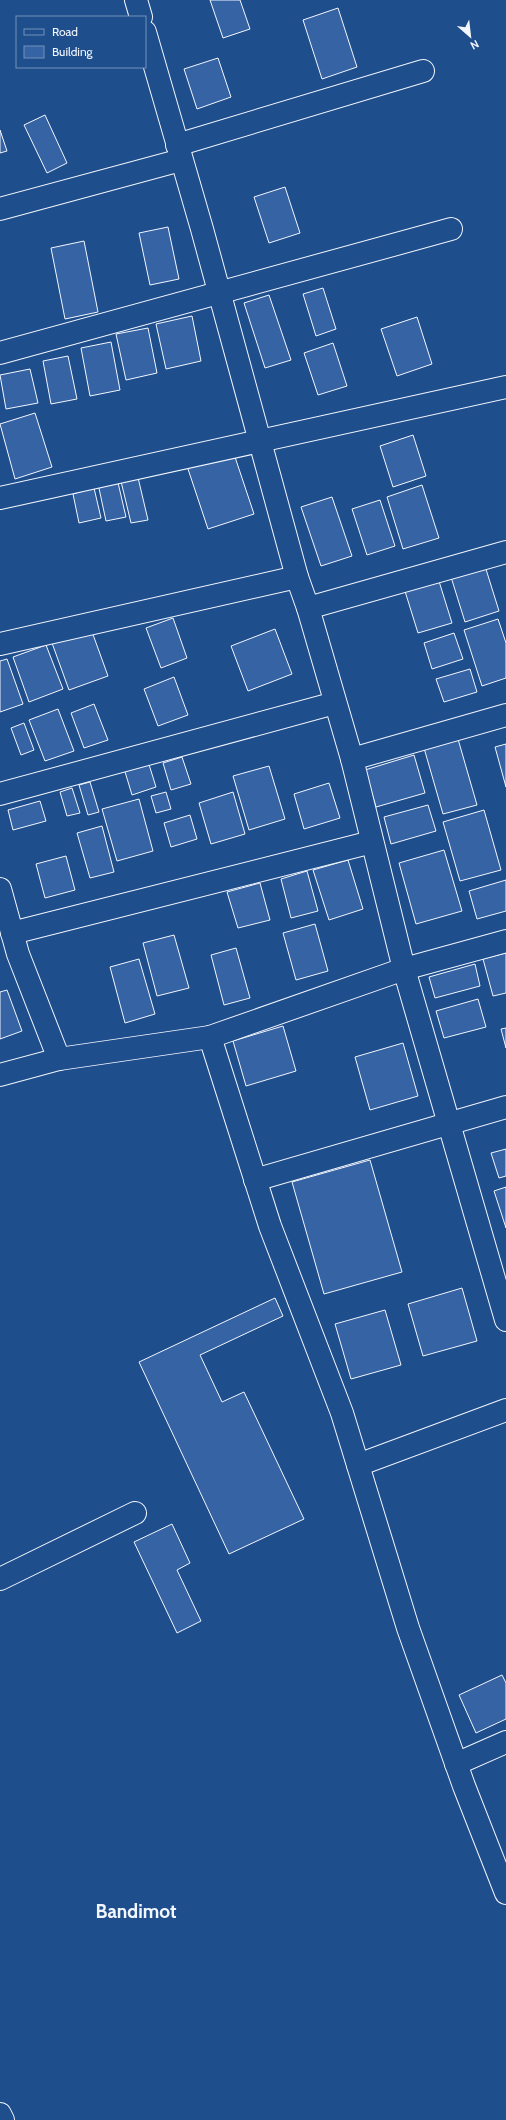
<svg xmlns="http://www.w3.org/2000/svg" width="506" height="2120" font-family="Cabin,sans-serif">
	<rect width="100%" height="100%" fill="#1f4e8c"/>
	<g fill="#3563a3" stroke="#f2f6ff">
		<polygon points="210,0 240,0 250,29 223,38"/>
		<polygon points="338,8 357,67 322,79 303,20"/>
		<polygon points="218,58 231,97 197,109 184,69"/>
		<polygon points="45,115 67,163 47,173 24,125"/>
		<polygon points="0,130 7,151 0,153"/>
		<polygon points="285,187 300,233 269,243 254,197"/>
		<polygon points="168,227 179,279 150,285 139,233"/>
		<polygon points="84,241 98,312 65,319 51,248"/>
		<polygon points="323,288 336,329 316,336 303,294"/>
		<polygon points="269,295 291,360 265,368 244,303"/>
		<polygon points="192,316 201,361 166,369 156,324"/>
		<polygon points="417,317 432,364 397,376 381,329"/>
		<polygon points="148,328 157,373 126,380 116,334"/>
		<polygon points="111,342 120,390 90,396 81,348"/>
		<polygon points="333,343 347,386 318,395 304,353"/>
		<polygon points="68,356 77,399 51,404 43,361"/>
		<polygon points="30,369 38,403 6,409 0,375"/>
		<polygon points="35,413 52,467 15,479 0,424"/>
		<polygon points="413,435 426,476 393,487 380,446"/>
		<polygon points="233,451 254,514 208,529 187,466"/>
		<polygon points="136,469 148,520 131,523 119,473"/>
		<polygon points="116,474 126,517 106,521 97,479"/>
		<polygon points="422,485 439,538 403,549 387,497"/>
		<polygon points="94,488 101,518 79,523 73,494"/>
		<polygon points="332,497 352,556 321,566 301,507"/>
		<polygon points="380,500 395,546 367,555 352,509"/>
		<polygon points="485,566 499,611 465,622 451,577"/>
		<polygon points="438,578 452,623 418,633 404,588"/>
		<polygon points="173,618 187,658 161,668 146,628"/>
		<polygon points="498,619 506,643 506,678 482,686 464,630"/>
		<polygon points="91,629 108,676 69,690 52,643"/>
		<polygon points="275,629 292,674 248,691 231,646"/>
		<polygon points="454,633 463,659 432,669 424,643"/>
		<polygon points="46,645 63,689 29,702 13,657"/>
		<polygon points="7,659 23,704 0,712 0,661"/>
		<polygon points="470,669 477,692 444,702 436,679"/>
		<polygon points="174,677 188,715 158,726 144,689"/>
		<polygon points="94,704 108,740 84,748 71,713"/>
		<polygon points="58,709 74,751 45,761 29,720"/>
		<polygon points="24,723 34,750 21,755 11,728"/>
		<polygon points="458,739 477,805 443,814 424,748"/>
		<polygon points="506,744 506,787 495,747"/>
		<polygon points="414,755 425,793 376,807 365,770"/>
		<polygon points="182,757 191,784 171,790 163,763"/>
		<polygon points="147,758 156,787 132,795 123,765"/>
		<polygon points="269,766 285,819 249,830 233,776"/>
		<polygon points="90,782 99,812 88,815 79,785"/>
		<polygon points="329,783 340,818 304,829 294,794"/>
		<polygon points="72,788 80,813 67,816 60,792"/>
		<polygon points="166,792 171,809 156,813 151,796"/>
		<polygon points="233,792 245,834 211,844 199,803"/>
		<polygon points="139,799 153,851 117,861 102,809"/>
		<polygon points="40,801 46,821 13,830 8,810"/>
		<polygon points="428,805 436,831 391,844 384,817"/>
		<polygon points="484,810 501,870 460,881 443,822"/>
		<polygon points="190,815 197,839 171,847 164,823"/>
		<polygon points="102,826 114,872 90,878 77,833"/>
		<polygon points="444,850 462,911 416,924 399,863"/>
		<polygon points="66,856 75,890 45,898 36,864"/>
		<polygon points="348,860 363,909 329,920 313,870"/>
		<polygon points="307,871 318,911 291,918 281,879"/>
		<polygon points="506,880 506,911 477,919 469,891"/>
		<polygon points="260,883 270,920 238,928 227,892"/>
		<polygon points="315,924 328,971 296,980 283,933"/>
		<polygon points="174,935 189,988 157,996 143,943"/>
		<polygon points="236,948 250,998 224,1005 211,955"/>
		<polygon points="506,953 506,993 493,996 483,959"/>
		<polygon points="139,959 155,1014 125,1023 110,967"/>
		<polygon points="475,964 480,986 435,998 429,977"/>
		<polygon points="7,990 22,1031 0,1039 0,992"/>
		<polygon points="478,999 486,1027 444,1038 436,1011"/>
		<polygon points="283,1026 296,1071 246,1086 233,1041"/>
		<polygon points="506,1028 506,1048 501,1029"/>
		<polygon points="403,1043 418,1096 370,1110 355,1057"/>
		<polygon points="506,1149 506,1176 499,1178 491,1153"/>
		<polygon points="370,1160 402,1272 324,1294 292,1182"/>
		<polygon points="506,1187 506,1228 494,1191"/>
		<polygon points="462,1288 477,1341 423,1356 408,1304"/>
		<polygon points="275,1298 283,1316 200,1355 222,1402 244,1392 304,1519 229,1554 139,1362"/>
		<polygon points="385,1310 401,1365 351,1379 335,1324"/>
		<polygon points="172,1524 190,1563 177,1570 201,1621 177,1633 134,1542"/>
		<polygon points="502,1675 506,1683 506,1719 476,1733 459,1695"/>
	</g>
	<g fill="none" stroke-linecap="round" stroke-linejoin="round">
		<defs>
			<g id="minor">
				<polyline points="136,0 141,17"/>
				<polyline points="145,32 202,229 297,577 308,608 352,759 404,969 506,1320"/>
				<polyline points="177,145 423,71"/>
				<polyline points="0,209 181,160"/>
				<polyline points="0,353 451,229"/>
				<polyline points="0,498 506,387"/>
				<polyline points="308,608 506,552"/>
				<polyline points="0,644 297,577"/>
				<polyline points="352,759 506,715"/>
				<polyline points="0,794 335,703"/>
				<polyline points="0,889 18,954 59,1059"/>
				<polyline points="12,933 372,842"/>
				<polyline points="210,1037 270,1226 342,1413 408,1628 464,1786 506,1893"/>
				<polyline points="0,1075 59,1059 210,1037 404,969 506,941"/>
				<polyline points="255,1180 506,1107"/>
				<polyline points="358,1465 506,1410"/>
				<polyline points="0,1579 135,1513"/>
				<polyline points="456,1764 506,1742"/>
				<polyline points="0,2114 3,2120"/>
			</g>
		</defs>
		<use href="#minor" stroke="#f2f6ff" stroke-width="24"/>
		<use href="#minor" stroke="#1f4e8c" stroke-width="22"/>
	</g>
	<g text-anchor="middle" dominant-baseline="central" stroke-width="3" stroke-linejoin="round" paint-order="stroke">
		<g font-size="19" font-weight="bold" fill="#f2f6ff" stroke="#1f4e8c">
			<text x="136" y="1911">Bandimot</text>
		</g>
	</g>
	<rect x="16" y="16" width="130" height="52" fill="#1f4e8c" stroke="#7391ba"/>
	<rect x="24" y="29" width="20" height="6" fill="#1f4e8c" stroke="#7391ba"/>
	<text x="52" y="36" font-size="12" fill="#f2f6ff">Road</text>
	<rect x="24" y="46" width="20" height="12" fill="#3563a3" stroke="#7391ba"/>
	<text x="52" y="56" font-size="12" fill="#f2f6ff">Building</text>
	<g transform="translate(470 36) rotate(152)" stroke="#1f4e8c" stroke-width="3" paint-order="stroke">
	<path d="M0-3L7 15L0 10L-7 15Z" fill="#f2f6ff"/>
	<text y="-6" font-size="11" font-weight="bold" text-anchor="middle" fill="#f2f6ff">N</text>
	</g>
</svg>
